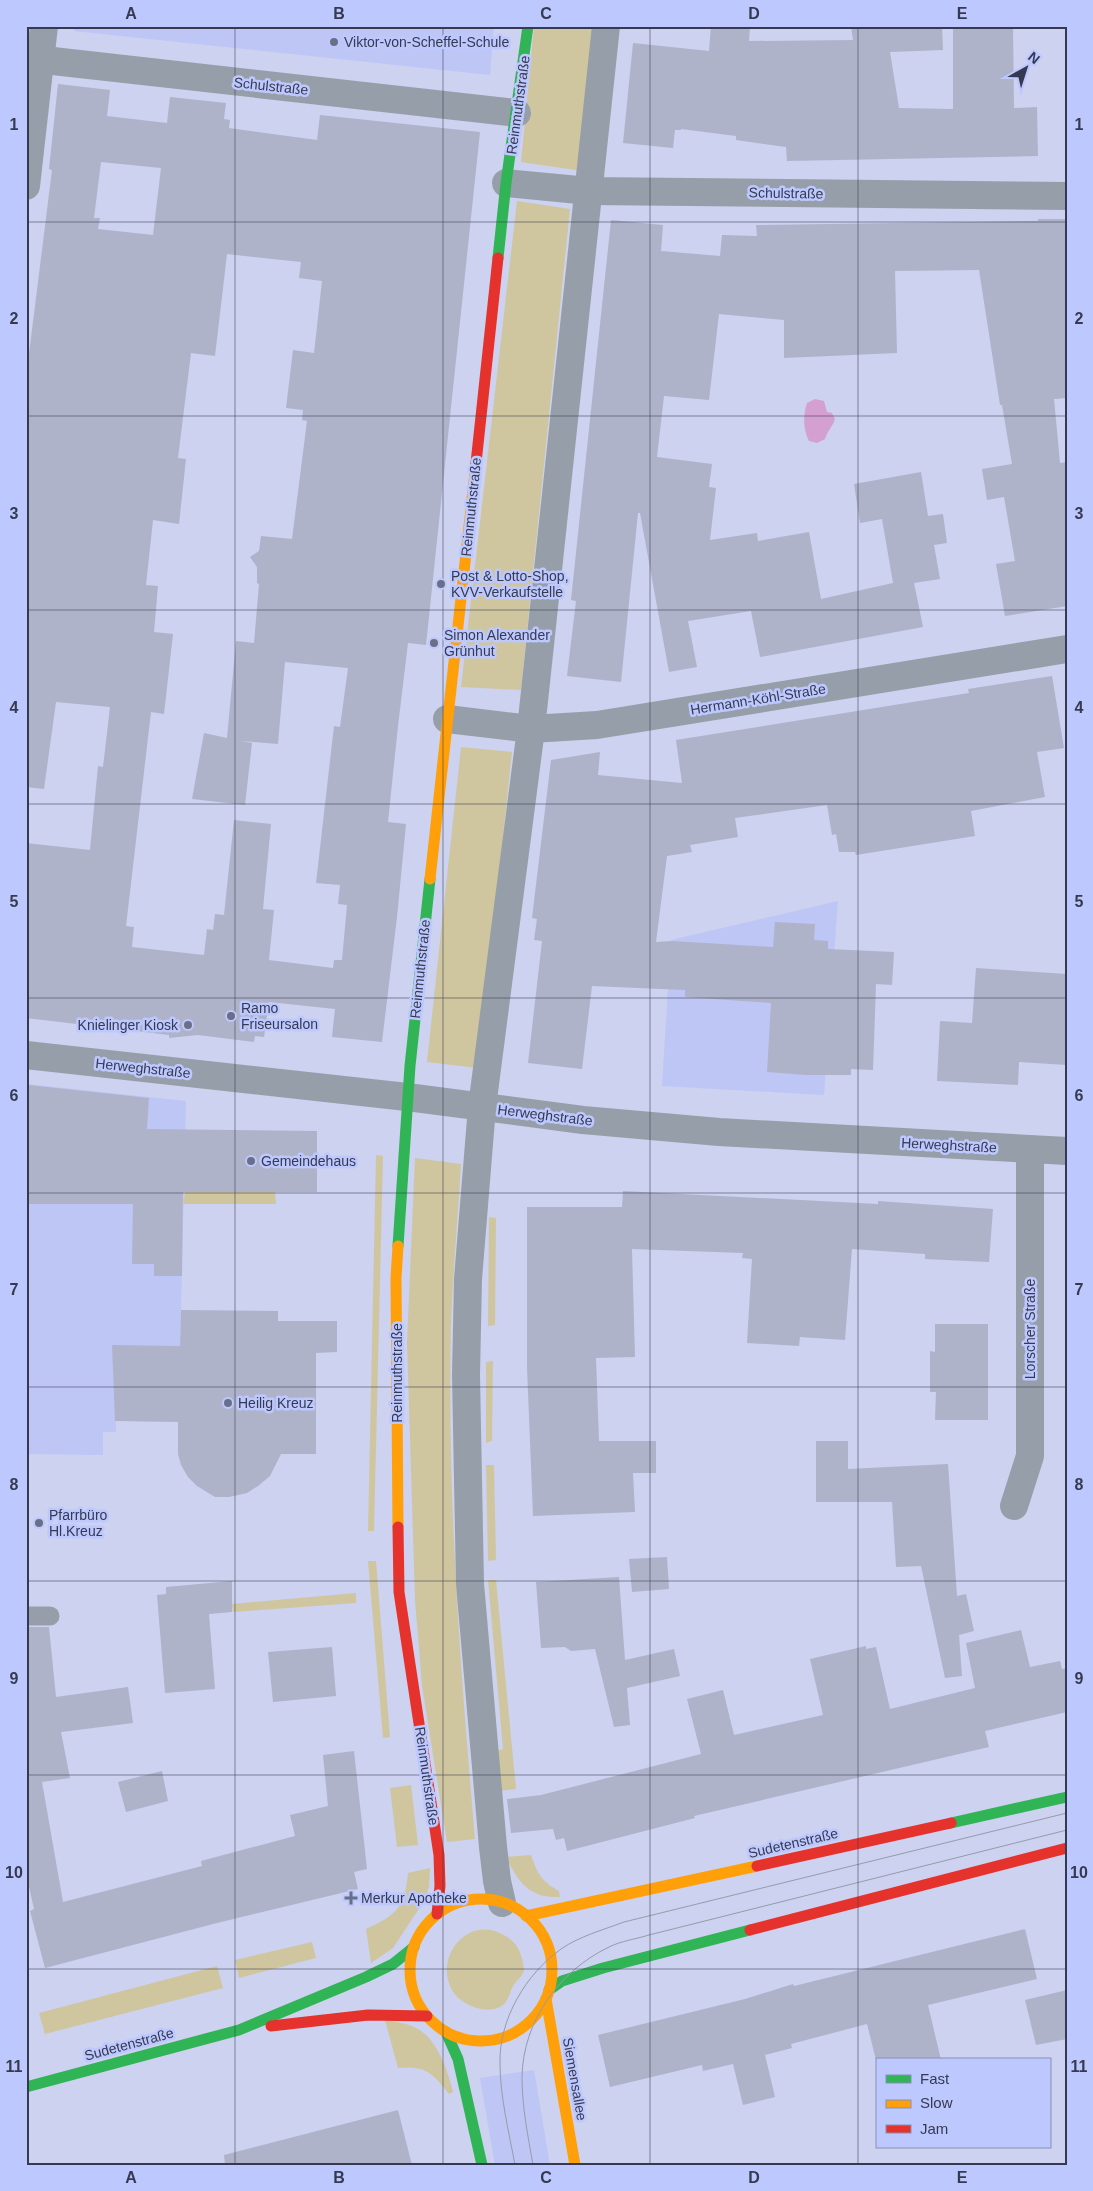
<svg xmlns="http://www.w3.org/2000/svg" width="1093" height="2191" font-family="Arial,sans-serif">
	<rect width="100%" height="100%" fill="#ccd2ef"/>
	<g fill="#bec6f5">
		<polygon points="75,26 494,26 490,75 74,31"/>
		<polygon points="838,901 824,1095 662,1086 671,940"/>
		<polygon points="26,1084 186,1101 180,1348 115,1382 116,1432 103,1432 103,1455 26,1454"/>
		<polygon points="534,2070 550,2165 495,2165 480,2078"/>
	</g>
	<g fill="#cfc69f">
		<polygon points="534,26 598,26 582,171 521,162"/>
		<polygon points="517,201 570,209 521,690 461,687"/>
		<polygon points="461,747 512,752 478,1068 427,1062"/>
		<polygon points="376,1155 383,1156 374,1531 368,1531"/>
		<path d="M415,1158L461,1164C458,1217 453,1270 451,1323C447,1495 460,1667 475,1839L447,1842L422,1686L415,1600L407,1342Z"/>
		<polygon points="185,1192 275,1192 276,1204 183,1204"/>
		<polygon points="489,1217 496,1218 495,1325 488,1326"/>
		<polygon points="493,1361 492,1441 486,1443 486,1362"/>
		<polygon points="486,1465 494,1465 496,1560 488,1561"/>
		<polygon points="368,1561 376,1561 390,1737 383,1738"/>
		<polygon points="488,1580 496,1580 516,1789 498,1791 493,1752 503,1749"/>
		<polygon points="356,1593 356,1603 233,1612 232,1604"/>
		<polygon points="411,1785 418,1845 397,1847 390,1788"/>
		<path d="M531,1855C537,1873 542,1882 559,1891L560,1897C529,1898 519,1883 506,1857Z"/>
		<path d="M430,1868L429,1887L424,1901L393,1948L371,1963L366,1929C397,1915 405,1907 408,1873Z"/>
		<path d="M491,1930C509,1935 520,1944 523,1963C523,1963 524,1970 524,1970C523,1976 516,1981 513,1986C510,1991 509,1999 505,2003C491,2018 460,2005 452,1990C440,1969 450,1941 472,1932C478,1929 485,1930 491,1930Z"/>
		<polygon points="312,1942 316,1958 239,1978 235,1960"/>
		<polygon points="217,1966 223,1988 45,2034 39,2013"/>
		<path d="M385,2020C395,2022 407,2023 416,2028C437,2038 448,2071 453,2092L449,2094C433,2073 425,2065 398,2068Z"/>
	</g>
	<path fill="#d49fd1" d="M815,399L824,401L827,412L832,413L835,419C833,426 827,431 825,439L817,443L809,441C803,429 803,415 807,403Z"/>
	<g fill="#aeb3ca" fill-rule="evenodd">
		<polygon points="711,26 750,26 749,41 853,40 851,26 942,26 943,50 890,52 899,108 953,109 953,26 1013,26 1014,108 1037,107 1038,156 787,161 786,147 736,140 736,136 681,129 681,130 675,130 673,148 623,143 633,43 709,51"/>
		<path d="M58,84L110,90L107,116L167,123L170,97L226,103L224,119L230,120L229,128L317,140L320,115L480,132L426,645L408,643L398,726L388,822L406,824L397,917L382,1042L332,1037L335,1009L269,1002L264,1037L255,1036L254,1042L198,1035L169,1038V1035L26,1018V843L90,850L98,766L103,767L110,707L56,702L44,789L26,787V378L52,170L49,169ZM101,162L161,168L153,235L98,229L100,218H94ZM227,254L301,262L299,278L322,281L314,353L293,350L286,408L303,410L302,420L307,421L292,539L261,536L259,551L250,557L257,567V583L259,584L254,643L236,641L227,738L204,733L192,799L245,805L252,743L241,741L278,744L285,662L348,668L340,727L334,726L316,883L340,885L338,904L347,905L342,960H334L333,968L269,960L274,910L263,909L271,824L234,820L224,915L215,914L213,930L207,929L204,955L132,947L134,927L126,926L151,712L164,714L173,634L154,632L158,586L146,585L153,520L179,524L186,459L178,458L191,353L215,356Z"/>
		<polygon points="1038,219 1067,219 1067,398 1054,399 1060,463 1067,462 1067,606 1005,616 996,564 1015,561 1004,497 987,500 982,469 1012,464 1002,405 1000,405 979,270 895,271 897,353 784,358 784,320 719,314 709,400 664,396 657,457 712,464 709,487 716,488 710,540 757,533 758,541 809,532 821,599 893,583 882,519 860,523 854,484 921,472 928,516 943,514 947,543 934,545 940,579 914,583 923,627 760,657 751,611 688,621 697,667 669,672 640,513 638,513 621,682 567,676 576,601 571,600 611,220 663,225 661,251 720,256 722,235 757,236 756,225 1038,221"/>
		<polygon points="1052,676 1064,748 1037,752 1045,797 971,811 975,836 856,855 855,852 839,852 836,834 832,835 827,805 735,818 738,837 690,845 692,852 667,856 656,942 672,941 773,947 775,922 815,924 814,940 828,941 828,949 894,952 892,985 876,984 873,1070 851,1069 851,1075 805,1075 767,1072 771,1003 685,997 685,990 592,986 582,1069 528,1063 542,941 534,940 537,919 532,918 551,760 600,752 598,775 682,783 676,740 969,693 968,689"/>
		<polygon points="976,968 1067,974 1067,1065 1019,1062 1018,1085 937,1081 940,1021 972,1023"/>
		<polygon points="29,1085 149,1098 147,1129 317,1131 317,1192 183,1192 182,1276 154,1276 154,1264 132,1264 133,1204 26,1204 26,1116"/>
		<polygon points="623,1191 878,1204 878,1201 993,1209 989,1262 925,1259 925,1254 852,1249 845,1340 800,1337 799,1346 747,1343 752,1259 742,1258 743,1253 632,1249 635,1357 596,1358 599,1441 656,1441 656,1473 633,1473 635,1512 533,1516 527,1367 527,1207 622,1207"/>
		<polygon points="181,1310 278,1311 278,1321 337,1321 337,1352 316,1353 316,1454 281,1454 270,1476 258,1486 247,1493 229,1497 215,1497 197,1486 188,1477 181,1465 178,1454 178,1422 115,1421 112,1345 180,1346"/>
		<polygon points="935,1324 988,1324 988,1420 935,1420 936,1392 930,1392 930,1351 935,1352"/>
		<polygon points="816,1441 848,1441 848,1469 948,1464 957,1596 966,1594 974,1631 959,1635 962,1676 945,1678 921,1566 896,1567 892,1502 816,1502"/>
		<polygon points="667,1557 669,1589 632,1592 629,1559"/>
		<polygon points="619,1577 625,1660 674,1649 680,1676 627,1688 630,1725 614,1727 595,1649 571,1651 565,1647 541,1648 536,1582"/>
		<polygon points="232,1581 232,1612 209,1614 215,1689 165,1693 157,1595 166,1594 166,1587"/>
		<polygon points="26,1627 49,1627 56,1697 128,1687 133,1723 61,1732 70,1778 42,1782 63,1902 202,1866 201,1861 295,1836 290,1815 328,1806 323,1755 354,1751 367,1869 354,1872 358,1889 217,1923 45,1968 30,1911 34,1909 26,1873"/>
		<polygon points="1021,1630 1030,1667 1060,1661 1062,1669 1067,1668 1067,1712 985,1731 989,1747 694,1816 695,1818 567,1851 564,1838 556,1840 553,1829 511,1833 507,1799 541,1795 701,1754 687,1699 723,1690 734,1735 823,1715 810,1659 866,1646 866,1649 876,1647 890,1709 975,1688 966,1643"/>
		<polygon points="332,1647 336,1696 273,1702 268,1652"/>
		<polygon points="162,1771 168,1801 126,1812 118,1782"/>
		<polygon points="1025,1929 1037,1979 928,2005 941,2060 876,2060 867,2024 791,2044 792,2048 765,2055 775,2097 743,2105 733,2064 703,2071 702,2065 610,2087 598,2035 745,1999 793,1984 794,1986"/>
		<polygon points="1067,1990 1067,2039 1036,2045 1025,2000"/>
		<polygon points="398,2110 412,2165 225,2165 224,2155"/>
	</g>
	<g fill="none" stroke-linecap="round" stroke-linejoin="round">
		<polyline stroke="#969fa9" stroke-width="19" points="26,1616 50,1616"/>
		<g stroke="#969fa9" stroke-width="28">
			<polyline points="26,58 517,113"/>
			<polyline points="506,183 589,191 1067,196"/>
			<polyline points="26,186 44,26"/>
			<polyline points="447,719 531,729 597,725 1067,649"/>
			<polyline points="26,1055 407,1097 583,1120 719,1132 1067,1151"/>
			<polyline points="1014,1506 1030,1456 1030,1149"/>
			<polyline points="502,1903 497,1881 493,1847 470,1584 466,1375 468,1279 482,1107 531,729 606,26"/>
		</g>
		<g stroke="#30b455" stroke-width="11">
			<polyline points="498,258 506,183 528,26"/>
			<polyline points="398,1246 410,1066 430,879"/>
			<polyline points="951,1823 1067,1797"/>
			<polyline points="549,1990 562,1981 603,1968 750,1930"/>
			<polyline points="446,2032 458,2059 482,2165"/>
			<polyline points="26,2087 239,2030 366,1977 393,1964 414,1947"/>
		</g>
		<g stroke="#ff9f0a" stroke-width="11">
			<polyline points="430,879 476,463"/>
			<polyline points="398,1246 396,1278 398,1527"/>
			<circle cx="481" cy="1970" r="71"/>
			<polyline points="526,1916 757,1866"/>
			<polyline points="546,1999 575,2165"/>
		</g>
		<g stroke="#e5322d" stroke-width="11">
			<polyline points="476,463 498,258"/>
			<polyline points="398,1527 399,1592 439,1855 440,1886 437,1914"/>
			<polyline points="757,1866 951,1823"/>
			<polyline points="750,1930 1067,1848"/>
			<polyline points="271,2026 368,2015 427,2016"/>
		</g>
		<g stroke="#959ca9" stroke-width="1">
			<path d="M515,2165C509,2132 500,2097 500,2063C499,2019 526,1974 561,1949C580,1936 603,1930 624,1922L1067,1813"/>
			<path d="M533,2165C528,2136 522,2107 522,2077C523,2021 559,1971 609,1947C621,1941 636,1939 649,1935L1067,1830"/>
		</g>
	</g>
	<path fill="none" stroke="#363a50" stroke-width="1" stroke-opacity="0.55" d="M235,26V2165M443,26V2165M650,26V2165M858,26V2165M26,222H1067M26,416H1067M26,610H1067M26,804H1067M26,998H1067M26,1193H1067M26,1387H1067M26,1581H1067M26,1775H1067M26,1969H1067"/>
	<g fill="#6a6f88" stroke="#bdc8fe" stroke-width="2">
		<circle cx="334" cy="42" r="5"/>
		<circle cx="441" cy="584" r="5"/>
		<circle cx="434" cy="643" r="5"/>
		<circle cx="231" cy="1016" r="5"/>
		<circle cx="188" cy="1025" r="5"/>
		<circle cx="251" cy="1161" r="5"/>
		<circle cx="228" cy="1403" r="5"/>
		<circle cx="39" cy="1523" r="5"/>
		<path d="M348.5 1890.5h5v5h5v5h-5v5h-5v-5h-5v-5h5z"/>
	</g>
	<g text-anchor="middle" dominant-baseline="central" stroke-width="5" stroke-linejoin="round" paint-order="stroke">
		<g font-size="14" fill="#363a50" stroke="#bdc8fe" text-anchor="start">
			<text x="344" y="42">Viktor-von-Scheffel-Schule</text>
			<text x="451" y="576">Post &amp; Lotto-Shop,<tspan x="451" dy="16">KVV-Verkaufstelle</tspan></text>
			<text x="444" y="635">Simon Alexander<tspan x="444" dy="16">Grünhut</tspan></text>
			<text x="241" y="1008">Ramo<tspan x="241" dy="16">Friseursalon</tspan></text>
			<text x="178" y="1025" text-anchor="end">Knielinger Kiosk</text>
			<text x="261" y="1161">Gemeindehaus</text>
			<text x="238" y="1403">Heilig Kreuz</text>
			<text x="49" y="1515">Pfarrbüro<tspan x="49" dy="16">Hl.Kreuz</tspan></text>
			<text x="361" y="1898">Merkur Apotheke</text>
		</g>
		<g font-size="14" fill="#363a50" stroke="#bdc8fe">
			<text transform="translate(271 86) rotate(6)">Schulstraße</text>
			<text transform="translate(518 105) rotate(-82)">Reinmuthstraße</text>
			<text transform="translate(786 193) rotate(1)">Schulstraße</text>
			<text transform="translate(471 507) rotate(-84)">Reinmuthstraße</text>
			<text transform="translate(758 699) rotate(-9)">Hermann-Köhl-Straße</text>
			<text transform="translate(420 969) rotate(-84)">Reinmuthstraße</text>
			<text transform="translate(143 1068) rotate(6)">Herweghstraße</text>
			<text transform="translate(545 1115) rotate(7)">Herweghstraße</text>
			<text transform="translate(949 1145) rotate(3)">Herweghstraße</text>
			<text transform="translate(1030 1329) rotate(-90)">Lorscher Straße</text>
			<text transform="translate(397 1373) rotate(-90)">Reinmuthstraße</text>
			<text transform="translate(427 1776) rotate(82)">Reinmuthstraße</text>
			<text transform="translate(793 1843) rotate(-13)">Sudetenstraße</text>
			<text transform="translate(129 2044) rotate(-15)">Sudetenstraße</text>
			<text transform="translate(575 2079) rotate(80)">Siemensallee</text>
		</g>
	</g>
	<rect width="1093" height="2191" fill="none" stroke="#bdc8fe" stroke-width="55"/>
	<rect x="876" y="2058" width="175" height="90" fill="#bdc8fe" stroke="#878fb8"/>
	<rect x="886" y="2075" width="25" height="8" fill="#30b455" stroke="#878fb8"/>
	<text x="920" y="2084" font-size="15" fill="#363a50">Fast</text>
	<rect x="886" y="2100" width="25" height="8" fill="#ff9f0a" stroke="#878fb8"/>
	<text x="920" y="2108" font-size="15" fill="#363a50">Slow</text>
	<rect x="886" y="2125" width="25" height="8" fill="#e5322d" stroke="#878fb8"/>
	<text x="920" y="2134" font-size="15" fill="#363a50">Jam</text>
	<g transform="translate(1026 68) rotate(39)" stroke="#bdc8fe" stroke-width="4" paint-order="stroke">
	<path d="M0-4L9 19L0 12L-9 19Z" fill="#363a50"/>
	<text y="-8" font-size="14" font-weight="bold" text-anchor="middle" fill="#363a50">N</text>
	</g>
	<rect x="28" y="28" width="1038" height="2136" fill="none" stroke="#363a50" stroke-width="2"/>
	<g font-size="16" text-anchor="middle" font-weight="bold" fill="#363a50">
		<text x="131" y="19">A</text>
		<text x="339" y="19">B</text>
		<text x="546" y="19">C</text>
		<text x="754" y="19">D</text>
		<text x="962" y="19">E</text>
		<text x="14" y="130">1</text>
		<text x="1079" y="130">1</text>
		<text x="14" y="324">2</text>
		<text x="1079" y="324">2</text>
		<text x="14" y="519">3</text>
		<text x="1079" y="519">3</text>
		<text x="14" y="713">4</text>
		<text x="1079" y="713">4</text>
		<text x="14" y="907">5</text>
		<text x="1079" y="907">5</text>
		<text x="14" y="1101">6</text>
		<text x="1079" y="1101">6</text>
		<text x="14" y="1295">7</text>
		<text x="1079" y="1295">7</text>
		<text x="14" y="1490">8</text>
		<text x="1079" y="1490">8</text>
		<text x="14" y="1684">9</text>
		<text x="1079" y="1684">9</text>
		<text x="14" y="1878">10</text>
		<text x="1079" y="1878">10</text>
		<text x="14" y="2072">11</text>
		<text x="1079" y="2072">11</text>
		<text x="131" y="2183">A</text>
		<text x="339" y="2183">B</text>
		<text x="546" y="2183">C</text>
		<text x="754" y="2183">D</text>
		<text x="962" y="2183">E</text>
	</g>
</svg>
